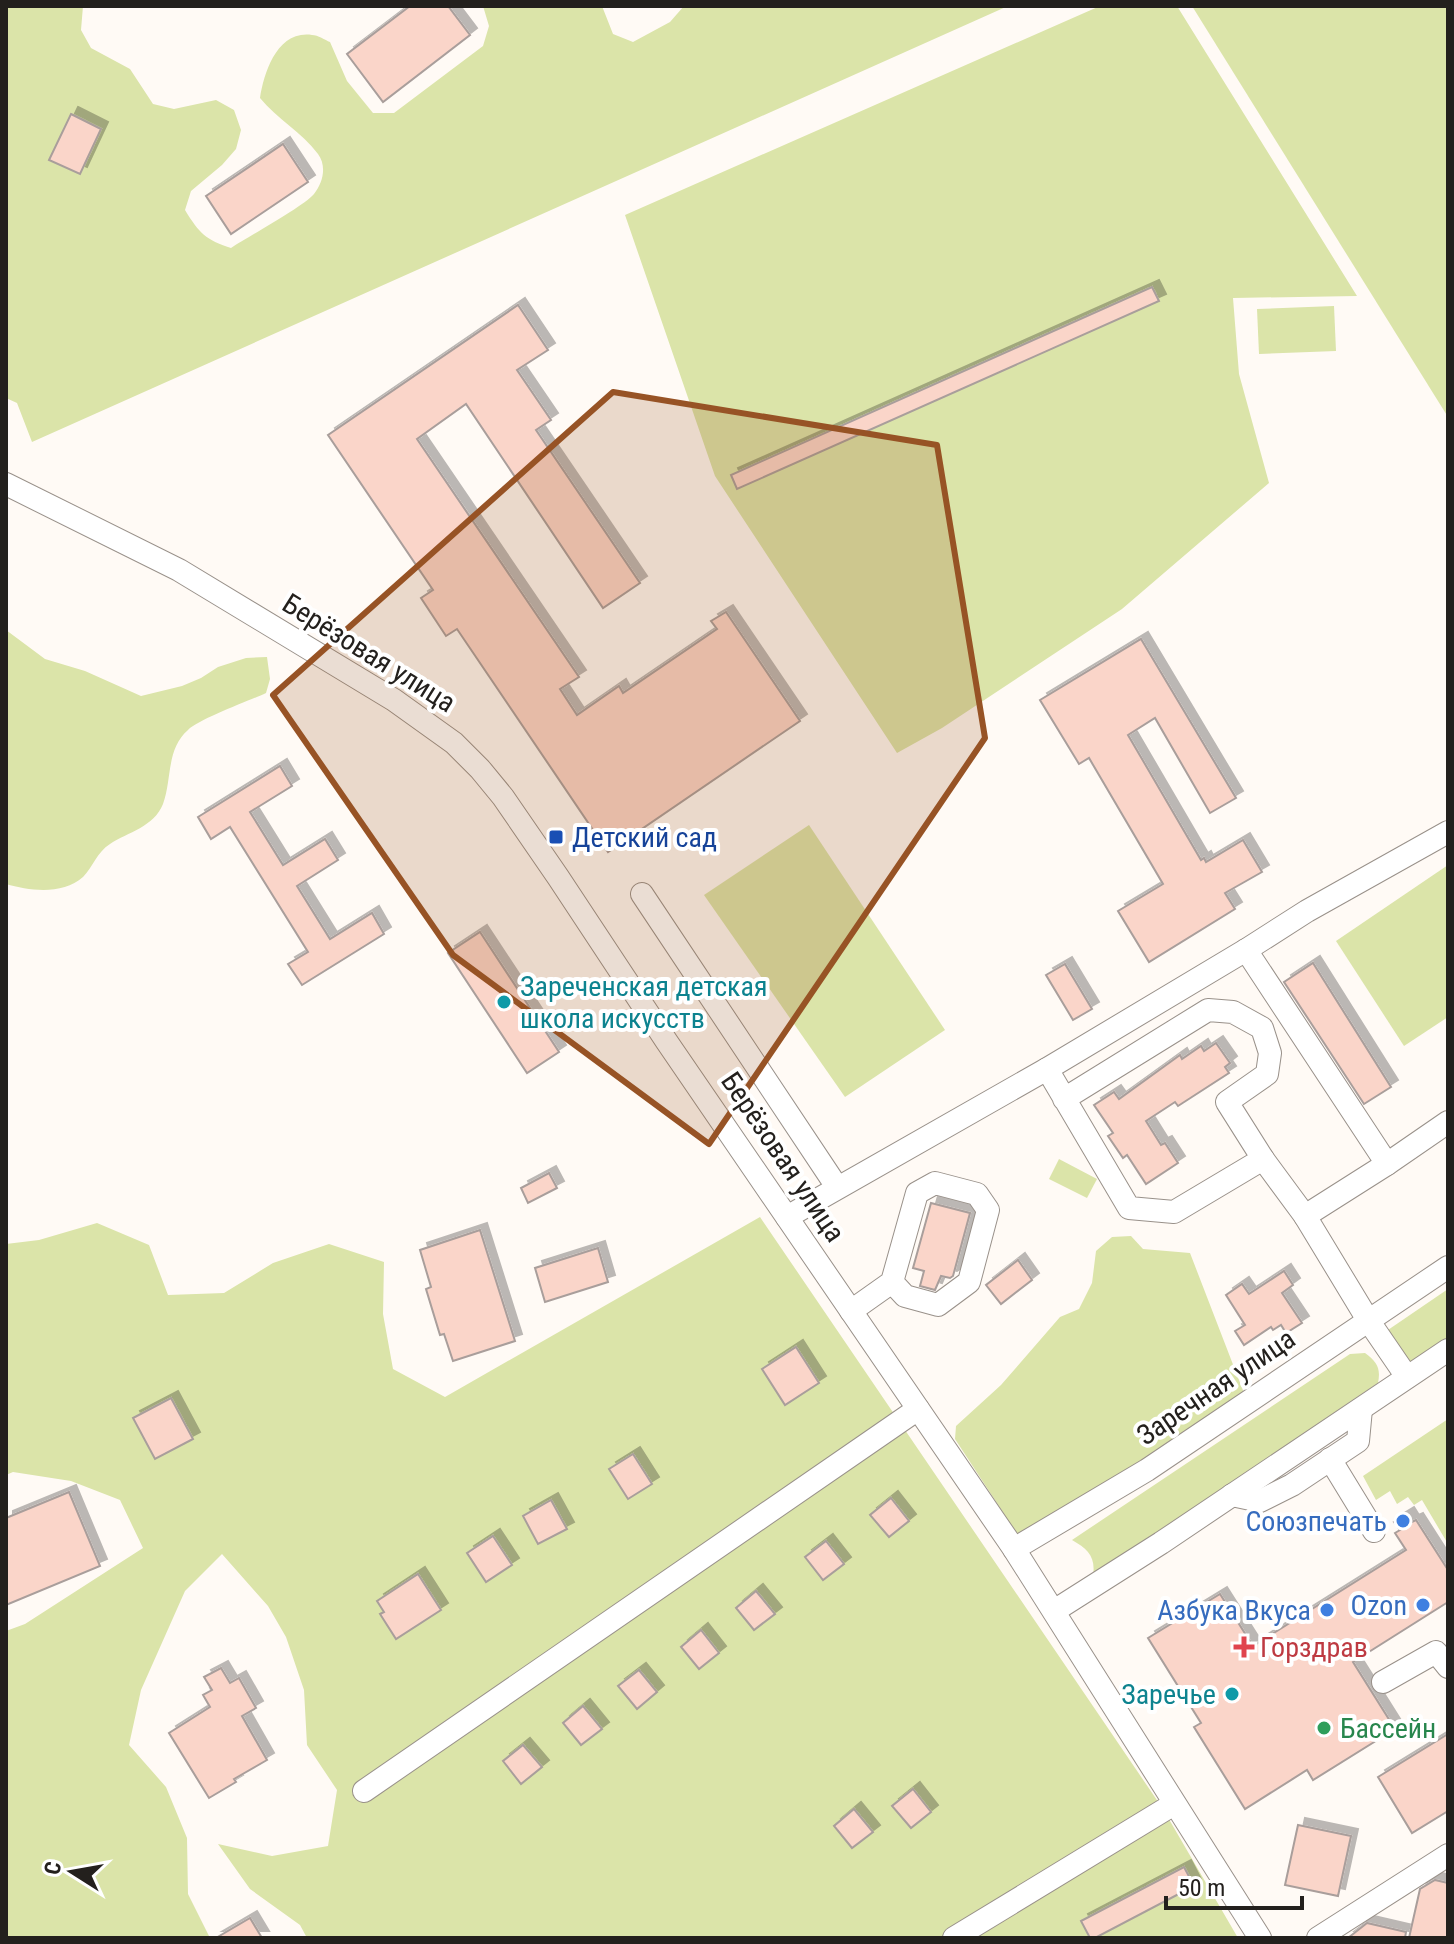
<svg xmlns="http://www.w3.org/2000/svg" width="1454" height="1944" font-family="'Roboto Condensed',sans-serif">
	<defs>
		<filter id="shadow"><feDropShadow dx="7" dy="-7" stdDeviation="0" flood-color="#0004"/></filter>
	</defs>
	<rect width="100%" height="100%" fill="#fffaf5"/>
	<g fill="#dbe4a9">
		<path d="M6,6H83L81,30L91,48L130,69L153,104L174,109L216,100L234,110L241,130L236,149L222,165L191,191L185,210C199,233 206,240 231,248C249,236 303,207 314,194C323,183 327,166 318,154C302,132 277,119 260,98C264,73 277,30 312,35C318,35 325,40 330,42L347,81L373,113H394L483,46L489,26L483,6H602L613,34L633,42L670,22L684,6H1008L32,442L17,403L6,398Z"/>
		<polygon points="1100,6 1177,6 1357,296 1233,298 1239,374 1269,483 1122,609 942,728 897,753 715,476 625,215"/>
		<polygon points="1192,6 1448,6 1448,417 1438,401"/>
		<polygon points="1334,306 1336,351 1259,354 1257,309"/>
		<path d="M6,630L45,659L85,671L141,696L182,686L201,678L218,667L246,658L267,657L270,679L266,693C249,701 199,719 188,730C166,749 172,780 163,804C154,827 128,832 110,844C97,852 93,867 83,877C63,895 30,891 6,884Z"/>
		<polygon points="809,825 945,1030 845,1097 704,895"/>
		<polygon points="1448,865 1448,1017 1404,1046 1336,941"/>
		<polygon points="1059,1159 1097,1179 1087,1198 1049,1179"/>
		<polygon points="760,1217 1163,1809 1238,1938 307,1938 300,1925 250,1889 218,1844 272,1856 328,1846 337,1790 307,1745 304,1690 286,1637 268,1606 222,1554 185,1591 141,1690 129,1745 166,1787 187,1838 188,1894 210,1938 6,1938 6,1631 25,1624 143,1548 120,1500 71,1481 13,1472 6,1475 6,1244 39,1240 97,1223 149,1245 168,1295 224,1293 273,1263 329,1244 384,1262 383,1314 393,1369 445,1397"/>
		<polygon points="1131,1236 1143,1249 1190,1253 1244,1393 1023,1543 955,1439 956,1426 1001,1385 1060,1317 1079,1309 1092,1283 1096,1251 1112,1237"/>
		<polygon points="1448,1289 1448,1339 1409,1366 1385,1332"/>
		<path d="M1365,1353C1377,1362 1381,1368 1378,1383L1093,1576C1096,1557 1088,1549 1072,1540L1350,1354Z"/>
		<polygon points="1448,1419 1448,1544 1422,1500 1414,1505 1408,1497 1397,1504 1390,1491 1376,1500 1363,1476"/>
	</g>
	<g fill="#fad5c9" stroke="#a99e9b" stroke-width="2" filter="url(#shadow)">
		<polygon points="410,6 448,6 470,35 383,102 347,54"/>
		<polygon points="71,114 101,129 80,174 49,160"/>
		<polygon points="283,144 308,182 231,234 206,196"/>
		<polygon points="1152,287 1159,301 737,489 731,475"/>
		<polygon points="518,305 548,350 517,370 551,420 536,430 640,583 603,608 466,404 417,439 579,677 560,689 577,715 619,686 623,693 717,629 711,621 726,612 800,721 608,852 457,629 446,636 421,598 433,590 328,435"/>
		<polygon points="1141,639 1236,798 1210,813 1155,718 1128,735 1201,860 1204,858 1206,862 1243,840 1262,872 1225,893 1235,909 1149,962 1118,911 1163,884 1089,758 1079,764 1040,700"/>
		<polygon points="280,766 292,786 250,812 283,865 325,839 338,860 297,886 330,939 372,913 384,934 302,985 288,964 308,952 230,827 211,839 198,817"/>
		<polygon points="480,932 559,1052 527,1073 448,953"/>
		<polygon points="1313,963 1391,1087 1364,1104 1284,982"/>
		<polygon points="1065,964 1092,1009 1073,1020 1046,975"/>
		<polygon points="1216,1043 1230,1063 1225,1067 1229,1073 1178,1106 1175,1102 1146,1121 1161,1145 1165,1143 1178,1163 1146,1184 1127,1155 1123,1158 1108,1136 1113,1133 1094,1105 1114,1092 1119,1099 1180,1055 1182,1059 1201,1046 1204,1051"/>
		<polygon points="549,1173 557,1188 528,1203 521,1188"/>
		<polygon points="931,1203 970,1213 953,1276 950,1278 941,1276 935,1290 920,1286 924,1271 913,1268"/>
		<polygon points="480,1230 515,1341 453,1361 444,1334 440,1335 426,1289 431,1287 420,1250"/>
		<polygon points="598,1248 608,1282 545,1302 535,1268"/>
		<polygon points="1018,1260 1032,1280 1001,1304 986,1285"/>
		<polygon points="1284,1271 1293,1285 1282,1293 1302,1323 1286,1333 1281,1325 1273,1330 1271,1327 1244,1345 1235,1331 1245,1325 1226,1295 1242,1284 1249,1294"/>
		<polygon points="796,1347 819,1383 785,1405 762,1369"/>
		<polygon points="171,1398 193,1439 155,1459 133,1418"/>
		<polygon points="633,1454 652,1484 628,1499 609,1469"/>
		<polygon points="69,1492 100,1566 6,1605 6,1518"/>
		<polygon points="891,1498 909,1521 889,1537 870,1515"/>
		<polygon points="551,1500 567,1529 538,1544 523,1516"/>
		<polygon points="1407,1514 1412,1522 1416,1520 1448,1570 1448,1602 1353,1662 1395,1729 1313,1780 1307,1770 1245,1809 1194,1727 1201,1723 1148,1638 1220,1594 1253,1646 1406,1550 1395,1533 1400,1530 1394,1522"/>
		<polygon points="493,1536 512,1565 486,1582 467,1553"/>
		<polygon points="826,1541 844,1564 823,1580 805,1557"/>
		<polygon points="418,1574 441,1610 396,1639 380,1614 384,1612 377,1601"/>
		<polygon points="756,1591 775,1614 754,1630 736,1608"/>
		<polygon points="701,1630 719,1653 699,1669 681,1647"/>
		<polygon points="221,1668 230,1683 239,1678 256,1708 242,1716 267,1760 234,1779 236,1782 209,1798 169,1733 210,1707 203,1695 212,1690 204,1677"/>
		<polygon points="639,1670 657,1692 637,1709 618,1686"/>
		<polygon points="583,1706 602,1729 581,1745 563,1723"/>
		<polygon points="1448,1734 1448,1811 1412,1833 1378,1777"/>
		<polygon points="523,1745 542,1767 521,1784 503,1761"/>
		<polygon points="913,1789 931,1812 911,1828 892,1806"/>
		<polygon points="854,1809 873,1832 852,1848 834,1826"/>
		<polygon points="1298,1825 1351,1836 1338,1896 1285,1885"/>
		<polygon points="1184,1867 1194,1886 1095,1938 1090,1938 1081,1921"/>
		<polygon points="1435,1880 1448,1883 1448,1938 1409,1938 1420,1889"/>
		<polygon points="250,1918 262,1938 216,1938"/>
		<polygon points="1367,1923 1406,1932 1405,1938 1348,1938"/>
	</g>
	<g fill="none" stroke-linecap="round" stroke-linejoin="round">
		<defs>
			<g id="minor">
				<polyline points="6,484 179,570 394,700 454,743 480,769 503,797 558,877 667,1042 1014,1549 1260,1938"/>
				<polyline points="642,894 837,1187"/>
				<polyline points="1246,950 1387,1164 1448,1122"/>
				<polyline points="1047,1069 1129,1208 1174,1212 1263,1159 1227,1102 1267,1074 1270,1053 1262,1028 1233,1012 1208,1010 1064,1099"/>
				<polyline points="1263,1159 1305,1216 1368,1320 1407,1377"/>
				<polyline points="1305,1216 1387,1164"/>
				<polyline points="787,1217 1047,1069 1246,950 1307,911 1448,832"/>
				<polyline points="851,1311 892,1282 917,1193 935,1183 977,1194 988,1210 969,1282 938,1305 905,1296 892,1282"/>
				<polyline points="1330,1459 1374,1531"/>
				<polyline points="1232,1495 1260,1501 1292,1485 1358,1441 1361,1409"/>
				<polyline points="1014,1549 1147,1470 1448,1267"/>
				<polyline points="1054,1611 1161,1543 1448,1350"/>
				<polyline points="1383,1682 1436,1652 1448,1667"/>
				<polyline points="364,1791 918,1409"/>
				<polyline points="954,1938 1174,1804"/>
				<polyline points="1318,1938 1448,1855"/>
			</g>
		</defs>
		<use href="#minor" stroke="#99918a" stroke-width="24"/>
		<use href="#minor" stroke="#fff" stroke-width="22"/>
	</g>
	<path fill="#975325" fill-opacity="0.2" stroke="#975325" stroke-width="6" stroke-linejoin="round" d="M613,392L937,445L985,738L709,1144L453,955L273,695Z"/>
	<rect fill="#1a4fb4" stroke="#fff" stroke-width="3" x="548" y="829" width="16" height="16" rx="4"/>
	<g fill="#0f9aa8" stroke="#fff" stroke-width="3">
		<circle cx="504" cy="1002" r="8"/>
		<circle cx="1232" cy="1694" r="8"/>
	</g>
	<g fill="#3f7fe0" stroke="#fff" stroke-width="3">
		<circle cx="1403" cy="1521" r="8"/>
		<circle cx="1423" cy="1605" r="8"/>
		<circle cx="1327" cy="1610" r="8"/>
	</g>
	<path fill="#e0444e" stroke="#fff" stroke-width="3" d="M1240 1635h8v8h8v8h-8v8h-8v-8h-8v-8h8z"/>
	<circle fill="#2e9e5b" stroke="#fff" stroke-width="3" cx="1324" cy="1728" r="8"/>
	<g text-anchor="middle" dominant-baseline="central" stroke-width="8" stroke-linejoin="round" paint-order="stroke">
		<g font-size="28" fill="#23201d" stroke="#fff">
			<text transform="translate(369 653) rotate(32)">Берёзовая улица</text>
			<text transform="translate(783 1157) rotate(56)">Берёзовая улица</text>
			<text transform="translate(1216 1387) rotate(-34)">Заречная улица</text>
		</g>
		<g font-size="28" fill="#164399" stroke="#fff" text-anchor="start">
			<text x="572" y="837">Детский сад</text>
		</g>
		<g font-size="28" fill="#0d838f" stroke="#fff" text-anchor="start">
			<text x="520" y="986">Зареченская детская<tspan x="520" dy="32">школа искусств</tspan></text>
			<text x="1216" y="1694" text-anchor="end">Заречье</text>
		</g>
		<g font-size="28" fill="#366cbe" stroke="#fff" text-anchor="end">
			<text x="1387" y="1521">Союзпечать</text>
			<text x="1407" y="1605">Ozon</text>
			<text x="1311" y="1610">Азбука Вкуса</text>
		</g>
		<g font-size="28" fill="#be3a42" stroke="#fff" text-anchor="start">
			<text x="1260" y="1647">Горздрав</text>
		</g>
		<g font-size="28" fill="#27864d" stroke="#fff" text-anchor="start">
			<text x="1340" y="1728">Бассейн</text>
		</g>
	</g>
	<rect width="1454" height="1944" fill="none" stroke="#23201d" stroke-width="16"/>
	<g transform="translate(72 1872) rotate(281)" stroke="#ffffff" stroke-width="6" paint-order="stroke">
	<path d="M0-6L14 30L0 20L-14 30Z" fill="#23201d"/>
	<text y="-12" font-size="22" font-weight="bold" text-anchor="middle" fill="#23201d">С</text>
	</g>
	<path d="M1166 1896v12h136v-12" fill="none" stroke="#23201d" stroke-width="4"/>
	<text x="1178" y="1896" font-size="24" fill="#23201d" stroke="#ffffff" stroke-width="6" paint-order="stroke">50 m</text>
</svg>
